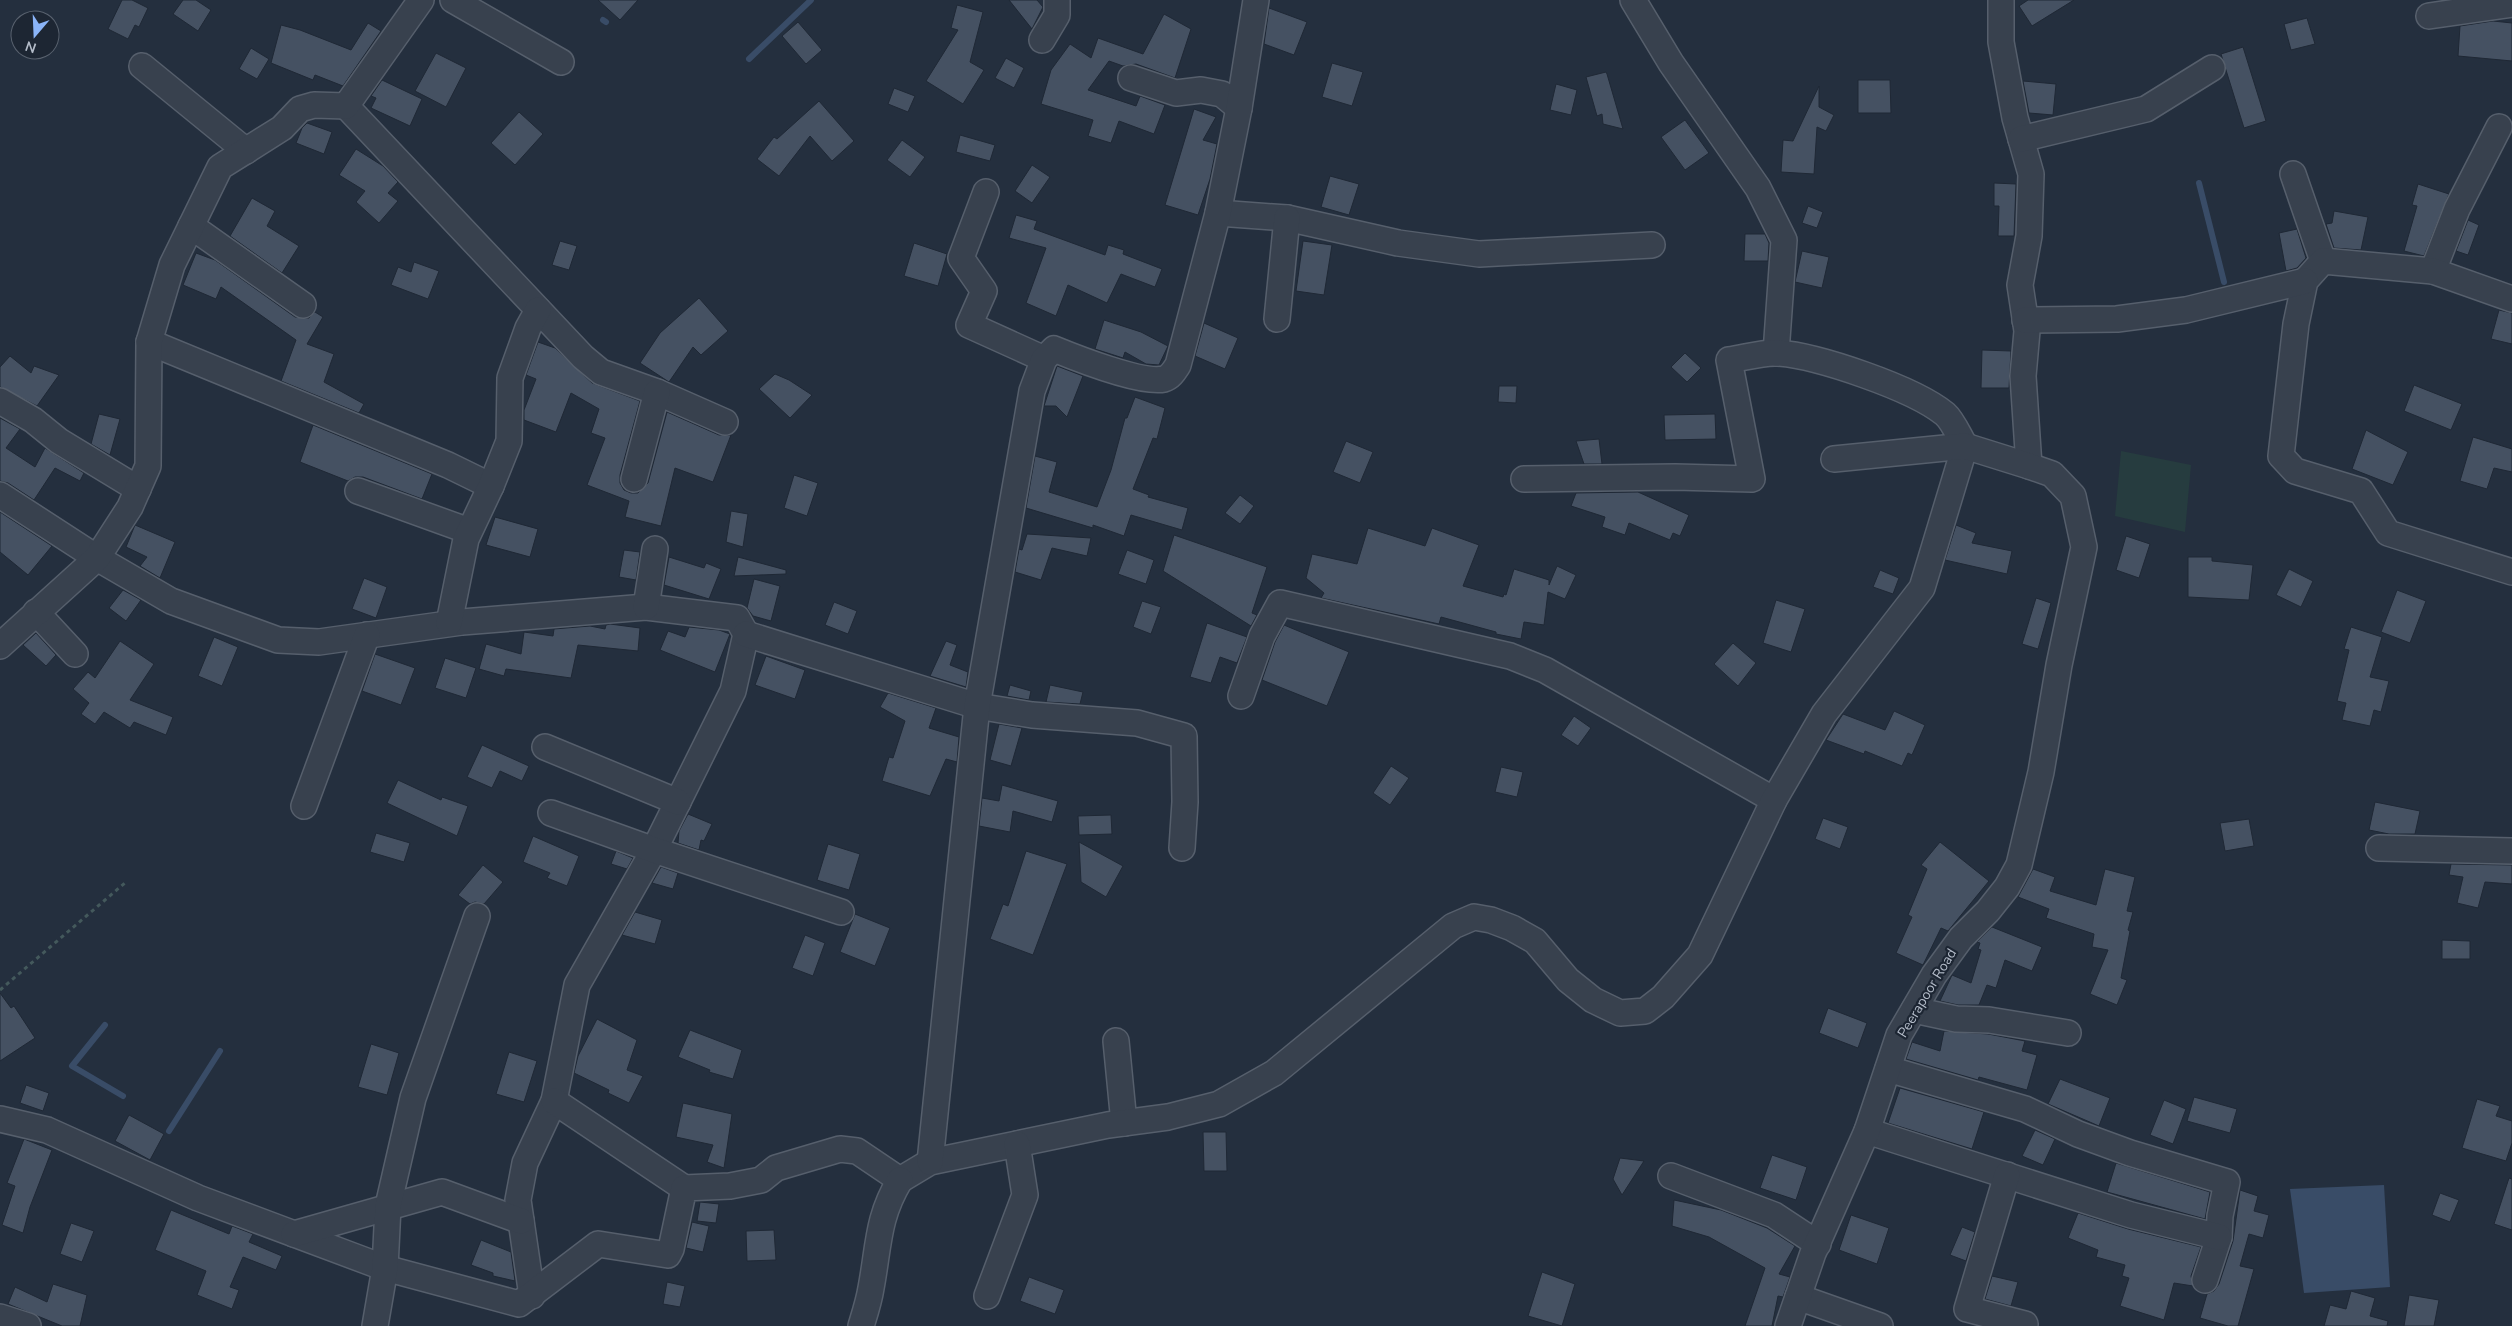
<svg xmlns="http://www.w3.org/2000/svg" width="2512" height="1326" font-family="'Nunito Sans',sans-serif">
	<rect width="100%" height="100%" fill="#242f3e"/>
	<polygon fill="#263c3f" points="2121,451 2191,465 2185,532 2115,516"/>
	<polygon fill="#394c67" points="2384,1185 2390,1287 2304,1293 2290,1189"/>
	<g fill="none" stroke-linecap="round" stroke-linejoin="round">
		<g stroke="#394c67" stroke-width="6">
			<polyline points="603,20 606,22"/>
			<polyline points="749,59 811,0"/>
			<polyline points="2199,183 2224,282"/>
			<polyline points="105,1025 72,1066 123,1096"/>
			<polyline points="169,1131 220,1051"/>
		</g>
	</g>
	<g fill="#455162" stroke="#1f2835">
		<polygon points="122,0 132,0 148,8 139,27 135,25 128,39 108,29"/>
		<polygon points="183,0 196,0 211,10 198,31 173,14"/>
		<polygon points="598,0 638,0 620,20"/>
		<polygon points="1009,0 1037,0 1043,7 1032,29"/>
		<polygon points="2028,0 2074,0 2032,26 2019,6"/>
		<polygon points="957,5 983,12 970,62 984,70 963,104 926,81 958,30 951,28"/>
		<polygon points="1269,8 1307,22 1294,55 1264,44"/>
		<polygon points="1164,14 1191,29 1175,78 1136,64 1123,66 1109,61 1088,90 1136,106 1140,96 1165,105 1154,134 1119,121 1111,143 1088,136 1093,120 1041,104 1051,70 1070,44 1091,58 1098,38 1143,54"/>
		<polygon points="2307,18 2315,44 2291,50 2284,24"/>
		<polygon points="2493,21 2512,23 2512,61 2458,56 2460,26"/>
		<polygon points="798,22 822,50 806,64 782,36"/>
		<polygon points="368,23 381,31 343,86 315,75 313,80 271,63 281,25 300,30 351,50"/>
		<polygon points="2243,47 2266,121 2244,128 2221,54"/>
		<polygon points="251,48 269,59 257,79 239,69"/>
		<polygon points="436,53 466,68 446,107 415,91"/>
		<polygon points="1006,58 1024,68 1014,88 995,78"/>
		<polygon points="1332,63 1363,72 1352,106 1322,97"/>
		<polygon points="1606,72 1607,74 1623,129 1603,124 1602,114 1597,116 1586,77"/>
		<polygon points="382,80 422,99 410,126 371,108 376,98 371,96"/>
		<polygon points="1858,80 1890,80 1891,113 1858,113"/>
		<polygon points="2023,81 2056,84 2053,115 2029,113"/>
		<polygon points="1556,84 1577,90 1571,115 1550,110"/>
		<polygon points="1819,86 1819,107 1834,115 1826,131 1817,127 1814,174 1781,172 1783,140 1793,141"/>
		<polygon points="894,88 915,96 908,112 888,104"/>
		<polygon points="819,101 854,141 832,161 810,136 779,176 757,159 774,137 777,139"/>
		<polygon points="1194,109 1216,117 1203,140 1217,144 1210,179 1198,215 1165,205"/>
		<polygon points="519,112 543,134 515,165 491,143"/>
		<polygon points="1685,120 1709,153 1685,170 1661,137"/>
		<polygon points="307,123 332,132 324,154 296,143 302,128"/>
		<polygon points="960,135 995,145 990,161 956,152"/>
		<polygon points="902,140 925,157 910,177 887,160"/>
		<polygon points="356,149 383,166 398,182 388,193 398,201 379,223 356,202 365,191 339,175"/>
		<polygon points="1032,165 1050,177 1032,203 1015,191"/>
		<polygon points="1330,176 1359,184 1349,215 1321,207"/>
		<polygon points="1994,183 2016,184 2014,236 1998,236 1999,206 1994,206"/>
		<polygon points="2418,184 2449,194 2424,256 2404,251 2417,206 2412,205"/>
		<polygon points="252,198 275,211 267,226 299,246 282,273 230,236"/>
		<polygon points="1808,206 1823,212 1817,228 1802,223"/>
		<polygon points="2334,211 2368,217 2361,250 2334,248 2326,224 2332,223"/>
		<polygon points="1016,215 1037,221 1034,229 1105,255 1108,245 1124,250 1123,254 1162,269 1155,287 1121,274 1107,303 1068,285 1056,316 1026,303 1046,248 1009,238"/>
		<polygon points="2468,220 2479,225 2468,255 2456,251"/>
		<polygon points="2297,229 2306,258 2297,268 2286,271 2279,233"/>
		<polygon points="1745,234 1765,234 1769,243 1768,261 1744,261"/>
		<polygon points="560,241 577,246 569,270 552,265"/>
		<polygon points="1303,241 1332,245 1324,295 1296,291"/>
		<polygon points="914,243 947,254 938,286 904,276"/>
		<polygon points="1802,251 1829,257 1822,288 1795,282"/>
		<polygon points="196,253 215,260 295,317 309,318 315,312 323,317 307,344 334,354 324,382 364,404 359,413 281,381 296,340 221,287 216,299 183,285"/>
		<polygon points="414,262 439,271 428,299 391,285 398,267 411,272"/>
		<polygon points="699,298 728,331 701,355 693,347 669,382 640,363 660,333"/>
		<polygon points="2499,310 2512,313 2512,344 2491,339"/>
		<polygon points="1104,320 1141,332 1168,346 1159,365 1146,364 1125,352 1123,358 1095,349"/>
		<polygon points="1204,323 1238,338 1225,369 1195,356"/>
		<polygon points="538,342 555,348 592,383 640,401 620,475 620,483 624,490 631,493 638,493 648,483 667,412 719,435 731,435 713,482 675,468 661,526 625,517 629,501 587,485 605,438 591,433 599,409 571,393 556,432 524,420 524,410 536,379 526,375"/>
		<polygon points="1982,350 2011,351 2009,388 1981,388"/>
		<polygon points="1685,353 1701,368 1687,382 1671,367"/>
		<polygon points="10,356 31,373 34,366 59,375 37,406 0,387 0,367"/>
		<polygon points="1057,366 1083,376 1067,417 1056,406 1044,406"/>
		<polygon points="775,374 789,380 812,395 790,418 759,389"/>
		<polygon points="2414,385 2462,404 2451,430 2404,411"/>
		<polygon points="1499,386 1517,386 1516,403 1498,402"/>
		<polygon points="1135,397 1165,408 1157,439 1153,438 1133,489 1149,495 1148,497 1188,508 1182,530 1131,515 1124,536 1093,525 1093,528 1026,508 1035,456 1057,462 1049,492 1097,507 1111,470 1125,418 1127,418"/>
		<polygon points="99,414 120,419 110,455 91,444"/>
		<polygon points="1715,414 1716,439 1665,440 1664,415"/>
		<polygon points="0,418 20,429 6,448 35,467 45,448 84,473 80,481 55,468 34,500 8,483 0,481"/>
		<polygon points="313,425 432,474 422,499 363,477 355,477 348,481 300,462"/>
		<polygon points="2366,430 2408,452 2393,485 2352,469"/>
		<polygon points="2473,437 2512,449 2512,472 2494,468 2487,489 2460,481"/>
		<polygon points="1599,439 1602,464 1584,464 1576,441"/>
		<polygon points="1346,441 1373,452 1360,483 1333,472"/>
		<polygon points="794,475 818,483 807,516 784,508"/>
		<polygon points="1638,492 1689,515 1680,536 1673,533 1670,540 1629,523 1625,535 1602,527 1605,517 1571,506 1576,493"/>
		<polygon points="1240,495 1254,506 1240,524 1225,513"/>
		<polygon points="731,511 748,514 743,547 726,542"/>
		<polygon points="0,512 52,546 28,575 0,552"/>
		<polygon points="495,517 538,529 530,557 486,545"/>
		<polygon points="135,525 175,542 160,578 140,566 147,557 126,547"/>
		<polygon points="1956,525 1976,533 1972,543 2012,551 2007,574 1945,560"/>
		<polygon points="1368,528 1425,546 1432,528 1479,545 1463,586 1503,597 1504,594 1506,595 1514,569 1549,580 1549,585 1557,566 1576,575 1565,599 1548,592 1544,625 1524,622 1521,639 1496,634 1496,632 1441,617 1439,624 1321,598 1324,593 1306,578 1312,554 1357,564"/>
		<polygon points="1027,534 1091,538 1087,556 1052,548 1041,580 1015,572 1019,549 1022,550"/>
		<polygon points="1174,535 1267,567 1252,613 1257,615 1251,626 1163,571"/>
		<polygon points="2126,536 2150,544 2139,578 2116,570"/>
		<polygon points="624,550 640,552 636,580 619,577"/>
		<polygon points="1127,550 1154,560 1146,584 1118,574"/>
		<polygon points="669,557 704,568 706,563 721,569 709,599 664,585"/>
		<polygon points="738,557 786,570 786,574 734,576"/>
		<polygon points="2188,557 2212,557 2212,561 2253,565 2249,600 2188,597"/>
		<polygon points="2289,569 2313,581 2301,607 2276,595"/>
		<polygon points="1880,570 1899,578 1893,594 1873,587"/>
		<polygon points="364,578 387,587 376,618 352,609"/>
		<polygon points="754,579 780,586 771,621 753,616 747,608"/>
		<polygon points="123,590 141,600 126,621 109,608"/>
		<polygon points="2397,590 2426,601 2410,643 2381,632"/>
		<polygon points="2036,598 2051,603 2038,649 2022,644"/>
		<polygon points="1776,600 1805,609 1791,652 1763,643"/>
		<polygon points="1142,601 1161,607 1151,634 1133,627"/>
		<polygon points="834,602 857,611 848,634 825,625"/>
		<polygon points="1207,623 1247,637 1237,663 1220,657 1211,683 1190,677"/>
		<polygon points="610,624 640,628 638,651 578,645 571,678 506,669 504,676 479,669 486,644 521,654 524,632 553,636 554,629 590,626 605,629 606,625"/>
		<polygon points="1284,625 1349,652 1327,706 1262,680 1275,642"/>
		<polygon points="689,627 719,630 730,634 715,672 660,650 668,631 685,637"/>
		<polygon points="2351,627 2382,637 2370,677 2389,681 2381,712 2374,710 2370,726 2342,720 2346,703 2337,701 2349,650 2344,649"/>
		<polygon points="36,633 56,655 46,666 23,645"/>
		<polygon points="214,637 238,647 222,686 198,676"/>
		<polygon points="120,641 154,664 130,700 173,717 166,735 134,722 130,728 104,712 95,724 81,714 89,703 73,689 88,672 95,678"/>
		<polygon points="946,641 957,645 950,665 968,672 966,687 930,676"/>
		<polygon points="1733,643 1756,663 1738,686 1714,664"/>
		<polygon points="375,654 415,668 401,705 362,691"/>
		<polygon points="766,656 805,670 795,699 755,685"/>
		<polygon points="445,658 476,668 466,698 435,688"/>
		<polygon points="1010,685 1031,691 1029,700 1007,696"/>
		<polygon points="1050,685 1083,692 1080,704 1046,702"/>
		<polygon points="888,693 936,708 929,728 959,737 957,762 946,759 930,796 882,781 889,757 893,758 905,721 880,707"/>
		<polygon points="1894,711 1925,725 1912,755 1908,753 1902,766 1865,751 1864,754 1826,740 1843,714 1885,730"/>
		<polygon points="1574,716 1591,728 1578,746 1561,735"/>
		<polygon points="999,724 1022,728 1011,766 990,760"/>
		<polygon points="482,745 529,766 522,781 500,771 492,788 467,777"/>
		<polygon points="1391,766 1409,778 1390,805 1373,793"/>
		<polygon points="1501,767 1523,772 1517,797 1495,792"/>
		<polygon points="398,780 441,800 442,797 468,806 457,836 387,803"/>
		<polygon points="1002,785 1058,801 1052,822 1013,811 1010,832 979,826 982,798 999,801"/>
		<polygon points="2375,802 2420,811 2415,834 2389,834 2369,830"/>
		<polygon points="688,814 712,824 704,841 701,840 699,850 678,843 679,831"/>
		<polygon points="1111,815 1112,834 1079,835 1078,816"/>
		<polygon points="1823,818 1848,827 1840,849 1815,839"/>
		<polygon points="2249,819 2254,846 2225,851 2220,823"/>
		<polygon points="376,833 410,843 404,862 370,852"/>
		<polygon points="533,836 579,856 567,886 547,878 550,873 523,862"/>
		<polygon points="1079,842 1123,866 1106,897 1081,882"/>
		<polygon points="1940,842 1989,881 1948,931 1941,928 1923,965 1896,953 1912,917 1908,915 1927,869 1921,865"/>
		<polygon points="828,844 860,854 849,890 817,880"/>
		<polygon points="616,851 633,858 627,869 611,864"/>
		<polygon points="1026,851 1067,864 1033,955 990,939 1003,904 1008,906"/>
		<polygon points="2451,864 2512,865 2512,884 2485,882 2478,908 2457,903 2463,877 2449,875"/>
		<polygon points="483,865 503,882 484,904 475,902 470,904 458,895"/>
		<polygon points="661,867 678,873 673,889 652,883"/>
		<polygon points="2033,869 2055,877 2050,891 2096,905 2105,869 2135,877 2127,911 2133,912 2128,930 2130,931 2121,978 2127,980 2117,1005 2090,994 2108,950 2092,947 2094,934 2046,918 2049,909 2018,897"/>
		<polygon points="635,912 662,920 655,944 622,935"/>
		<polygon points="855,914 890,928 875,966 840,952"/>
		<polygon points="1992,927 2042,947 2032,971 2005,960 1996,988 1987,985 1979,1005 1958,1005 1940,1001 1952,975 1971,983 1981,950 1978,949 1980,943 1977,942"/>
		<polygon points="805,935 825,943 813,976 792,968"/>
		<polygon points="2442,940 2470,941 2470,959 2442,959"/>
		<polygon points="0,993 11,1008 14,1006 35,1038 0,1061"/>
		<polygon points="1828,1008 1867,1023 1858,1048 1819,1033"/>
		<polygon points="597,1019 637,1040 627,1070 643,1076 629,1103 608,1093 609,1090 574,1073 578,1056"/>
		<polygon points="690,1030 742,1050 733,1079 709,1072 710,1070 678,1057"/>
		<polygon points="1944,1031 1988,1034 2025,1041 2022,1051 2037,1055 2027,1090 1979,1077 1978,1080 1906,1059 1912,1042 1940,1051"/>
		<polygon points="371,1044 399,1053 387,1095 358,1087"/>
		<polygon points="509,1052 537,1061 524,1102 496,1094"/>
		<polygon points="2060,1079 2110,1098 2099,1126 2048,1104"/>
		<polygon points="26,1085 49,1093 43,1111 20,1103"/>
		<polygon points="1900,1088 1984,1112 1972,1149 1888,1123"/>
		<polygon points="2194,1097 2237,1109 2230,1133 2187,1121"/>
		<polygon points="2477,1099 2500,1106 2496,1116 2512,1121 2512,1143 2506,1161 2462,1148"/>
		<polygon points="2164,1100 2186,1109 2173,1144 2150,1135"/>
		<polygon points="683,1103 732,1114 724,1168 707,1162 713,1145 676,1137"/>
		<polygon points="129,1115 164,1134 150,1160 115,1141"/>
		<polygon points="2035,1130 2055,1139 2043,1165 2022,1156"/>
		<polygon points="1203,1132 1226,1132 1227,1171 1204,1171"/>
		<polygon points="24,1139 52,1150 30,1207 23,1233 2,1225 15,1186 7,1183"/>
		<polygon points="1772,1155 1807,1167 1796,1200 1760,1188"/>
		<polygon points="1620,1158 1644,1161 1622,1195 1613,1179"/>
		<polygon points="2116,1163 2210,1192 2205,1219 2107,1192"/>
		<polygon points="2509,1178 2512,1179 2512,1230 2494,1224"/>
		<polygon points="2240,1190 2258,1196 2254,1211 2269,1215 2263,1238 2249,1234 2240,1266 2254,1269 2238,1326 2228,1326 2200,1318 2207,1294 2214,1291 2219,1284 2233,1241"/>
		<polygon points="2440,1193 2459,1200 2450,1222 2432,1215"/>
		<polygon points="1674,1200 1721,1210 1767,1228 1795,1246 1779,1274 1790,1277 1783,1297 1778,1296 1772,1326 1745,1326 1765,1268 1709,1237 1672,1226"/>
		<polygon points="700,1202 719,1204 716,1223 697,1221"/>
		<polygon points="171,1210 229,1234 232,1226 253,1234 249,1242 282,1256 276,1270 243,1257 230,1287 239,1290 232,1309 197,1295 206,1271 155,1250"/>
		<polygon points="2078,1213 2128,1229 2201,1247 2191,1276 2193,1286 2174,1283 2164,1320 2120,1306 2129,1278 2122,1276 2125,1265 2096,1257 2098,1250 2068,1238"/>
		<polygon points="1851,1215 1889,1228 1877,1264 1839,1250"/>
		<polygon points="692,1222 709,1226 703,1252 686,1248"/>
		<polygon points="71,1223 94,1231 82,1262 60,1254"/>
		<polygon points="1962,1227 1975,1232 1966,1261 1950,1255"/>
		<polygon points="774,1230 776,1260 747,1261 746,1231"/>
		<polygon points="481,1240 511,1252 515,1281 493,1276 493,1273 471,1265"/>
		<polygon points="1542,1272 1575,1284 1562,1326 1528,1316"/>
		<polygon points="1992,1276 2018,1282 2011,1306 1985,1299"/>
		<polygon points="1029,1277 1064,1290 1055,1314 1020,1301"/>
		<polygon points="667,1282 685,1286 680,1307 663,1304"/>
		<polygon points="53,1284 87,1295 80,1326 62,1326 8,1304 15,1287 47,1302"/>
		<polygon points="2351,1291 2375,1298 2370,1316 2388,1321 2387,1326 2324,1326 2330,1305 2346,1309"/>
		<polygon points="2409,1295 2439,1300 2434,1326 2404,1326"/>
	</g>
	<g fill="none" stroke-linecap="round" stroke-linejoin="round">
		<defs>
			<g id="minor">
				<polyline points="453,0 561,62"/>
				<polyline points="1633,0 1671,63 1758,188 1784,240 1776,353"/>
				<polyline points="2001,0 2001,42 2015,118 2031,174 2029,236 2020,285 2027,331 2023,376 2029,466"/>
				<polyline points="2429,16 2512,4"/>
				<polyline points="1042,40 1057,15 1057,0"/>
				<polyline points="142,66 246,151"/>
				<polyline points="1131,78 1176,93 1201,90 1222,94 1239,108"/>
				<polyline points="346,106 583,357 601,372 657,392 725,422"/>
				<polyline points="2021,139 2146,109 2212,68"/>
				<polyline points="2293,174 2323,261"/>
				<polyline points="986,192 961,258 984,291 969,325 1044,359"/>
				<polyline points="1218,213 1287,218 1398,243 1479,254 1652,245"/>
				<polyline points="191,226 303,305"/>
				<polyline points="2433,271 2457,209 2499,127"/>
				<polyline points="2512,299 2433,271 2323,261 2305,281 2296,324 2281,456 2295,471 2361,491 2388,533 2512,572"/>
				<polyline points="1277,319 1287,218"/>
				<polyline points="2025,320 2117,319 2186,310 2305,281"/>
				<polyline points="149,342 448,465 491,486"/>
				<polyline points="0,401 33,420 59,441 138,489"/>
				<polyline points="634,479 657,392"/>
				<polyline points="358,491 469,531"/>
				<polyline points="0,495 97,558 171,601 278,640 319,642 462,622 646,607 737,618 746,634 733,691 654,850 577,985 554,1101 525,1163 518,1200 532,1296"/>
				<polyline points="646,607 655,549"/>
				<polyline points="36,612 75,654"/>
				<polyline points="449,623 466,539 491,486 509,441 510,378 528,328 538,310"/>
				<polyline points="746,634 977,706 1032,715 1137,723 1184,736 1185,802 1182,848"/>
				<polyline points="0,646 97,558 130,507 148,466 149,342 172,265 220,167 282,128 300,109 314,105 346,106 421,0"/>
				<polyline points="1241,696 1262,636 1280,603 1510,656 1545,670 1774,800"/>
				<polyline points="545,747 678,802"/>
				<polyline points="304,806 367,635"/>
				<polyline points="551,813 654,850 841,912"/>
				<polyline points="2379,848 2512,851"/>
				<polyline points="1914,1010 1956,1019 1989,1020 2068,1033"/>
				<polyline points="1116,1041 1124,1123"/>
				<polyline points="1888,1069 2025,1109 2078,1134 2130,1153 2227,1182 2220,1216 2219,1237 2205,1280"/>
				<polyline points="554,1101 684,1188"/>
				<path d="M0,1119L47,1130L198,1198L385,1268L519,1304L598,1244L668,1255L671,1249L684,1188L730,1186L761,1180L776,1168L840,1149L857,1151L900,1180L930,1162L1108,1125L1168,1117L1219,1104L1274,1073L1453,926L1474,917L1491,920L1512,928L1535,941L1568,980L1593,1000L1620,1013L1645,1011L1663,997L1700,955L1774,800L1824,714L1922,588L1965,446C1959,436 1953,421 1945,414C1913,388 1818,356 1778,353C1762,352 1744,358 1729,360L1752,479L1675,477L1524,479"/>
				<polyline points="1867,1131 2131,1215 2219,1237"/>
				<path d="M930,1162L977,706L1032,391L1044,359L1054,349C1076,358 1142,384 1164,379C1171,377 1174,371 1178,365L1218,213L1239,108L1256,0"/>
				<polyline points="2007,1175 1967,1309 2025,1324"/>
				<polyline points="1671,1176 1774,1215 1818,1244"/>
				<polyline points="294,1234 442,1192 521,1221"/>
				<polyline points="987,1296 1025,1195 1017,1144"/>
				<polyline points="1798,1297 1880,1326"/>
				<polyline points="0,1317 28,1326"/>
				<polyline points="375,1326 385,1268 388,1206 413,1098 477,916"/>
				<path d="M861,1326C865,1313 869,1301 871,1288C879,1246 877,1218 900,1180"/>
				<polyline points="1788,1326 1813,1253 1867,1131 1899,1035 1934,975 1961,938 1988,911 2007,887 2019,865 2041,772 2059,665 2084,547 2073,496 2052,474 2029,466 1965,446 1834,459"/>
			</g>
		</defs>
		<use href="#minor" stroke="#565f6c" stroke-width="28"/>
		<polyline stroke="#44595c" stroke-width="3" stroke-dasharray="4 4" stroke-linecap="butt" points="0,990 126,882"/>
		<use href="#minor" stroke="#38414e" stroke-width="25"/>
	</g>
	<g text-anchor="middle" dominant-baseline="central" stroke-width="4.5" stroke-linejoin="round" paint-order="stroke">
		<g font-size="14" fill="#b4bcc9" stroke="#1d2633">
			<text transform="translate(1927 993) rotate(-59)">Peerapoor Road</text>
		</g>
	</g>
	<g transform="translate(35 35) rotate(199)"><circle r="24" fill="#1d2633" stroke="#59626f"/>
	<path d="M0-4L9 19L0 12L-9 19Z" fill="#8ab4f8"/>
	<text y="-8" font-size="14" font-weight="bold" text-anchor="middle" fill="#b4bcc9">N</text>
	</g>
</svg>
